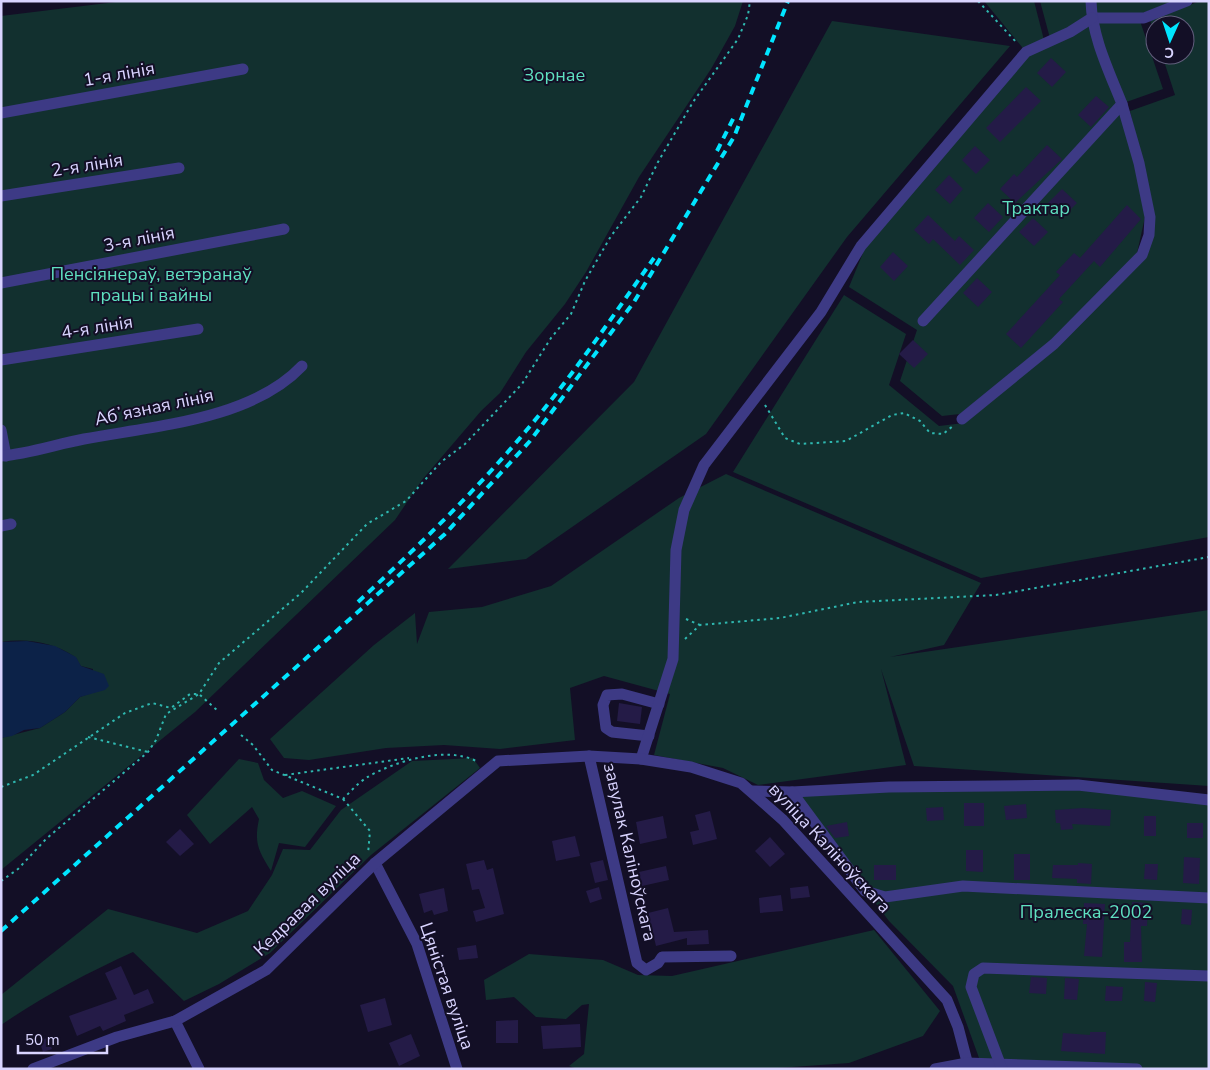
<svg xmlns="http://www.w3.org/2000/svg" width="1210" height="1070" font-family="'Nunito Sans',sans-serif">
	<rect width="100%" height="100%" fill="#130f26"/>
	<g fill="#12302f">
		<path d="M124,1H743L735,26L711,69L639,177L586,272L565,304L526,352L500,393L481,411L422,480L395,520L195,712L1,870V738L40,728L65,712L80,697L91,693L93,669L81,666C79,664 77,658 75,657C53,642 27,638 1,642V16Z"/>
		<polygon points="984,1 1034,1 1045,44 1026,52"/>
		<polygon points="1040,1 1173,1 1138,15 1163,89 1118,105 1135,164 1145,217 1137,253 1051,340 960,414 942,416 900,381 917,330 849,287 865,248 1029,55 1051,42"/>
		<polygon points="1200,1 1209,1 1209,537 981,578 733,472 844,295 906,334 889,385 939,426 964,423 1146,258 1155,217 1130,111 1175,95 1162,55 1185,55 1185,25 1155,25 1155,35 1150,20"/>
		<polygon points="832,21 1010,46 847,237 706,434 526,559 448,569 634,382"/>
		<polygon points="726,474 981,583 944,645 890,657 1209,610 1209,786 914,766 881,669 906,765 758,785 723,768 654,755 670,694 604,676 570,688 575,740 500,749 444,745 386,748 309,760 284,758 270,739 374,645 415,613 417,644 429,612 482,607 551,586 679,498"/>
		<path d="M473,758L480,768L371,855L270,953L219,984L184,1001L133,952C85,974 45,995 1,1025V995L108,909L197,933L248,911L272,875L283,849L310,850L341,810L412,761Z"/>
		<path d="M239,759L258,763L264,780L283,798L302,791L336,806L305,847L279,843L271,871C258,850 254,843 259,819L252,807L210,844L187,815Z"/>
		<polygon points="1078,785 1209,801 1209,1069 983,1069 953,986 889,921 792,792"/>
		<polygon points="874,930 940,1011 923,1036 849,1063 778,1068 577,1069 569,1066 584,1054 589,1004 582,1005 566,1019 536,1017 514,997 486,1000 484,980 529,954 603,960 638,975 672,976"/>
	</g>
	<polygon fill="#0c2248" points="27,641 55,646 76,657 81,666 104,674 109,686 105,690 80,697 65,712 40,728 24,730 12,736 1,738 1,642"/>
	<g fill="#241b47">
		<polygon points="1051,58 1066,72 1052,87 1037,73"/>
		<polygon points="1026,87 1041,101 1000,142 986,128"/>
		<polygon points="1096,96 1109,107 1091,127 1078,115"/>
		<polygon points="1047,145 1062,159 1015,203 1000,189 1014,174 1017,177"/>
		<polygon points="975,146 990,160 976,174 962,160"/>
		<polygon points="949,175 963,189 950,204 935,190"/>
		<polygon points="1062,189 1077,203 1063,217 1048,203"/>
		<polygon points="988,203 1003,217 989,232 974,218"/>
		<polygon points="1127,205 1141,219 1100,267 1094,261 1059,299 1063,302 1021,348 1006,334 1060,275 1056,272 1074,253 1080,258"/>
		<polygon points="928,215 955,241 959,236 974,250 960,265 933,239 929,244 914,230"/>
		<polygon points="1033,218 1048,232 1034,246 1019,232"/>
		<polygon points="893,252 908,266 894,281 880,267"/>
		<polygon points="977,278 992,292 978,307 963,293"/>
		<polygon points="913,340 928,354 914,368 899,354"/>
		<polygon points="619,703 642,707 640,724 617,721"/>
		<rect x="964" y="803" width="20" height="23"/>
		<polygon points="1026,804 1027,818 1006,820 1004,806"/>
		<polygon points="943,807 944,820 927,821 926,808"/>
		<polygon points="1083,808 1111,810 1110,826 1072,824 1073,829 1061,830 1060,823 1056,823 1055,810"/>
		<polygon points="710,811 717,839 693,845 690,832 699,830 695,815"/>
		<polygon points="663,816 667,838 640,844 636,822"/>
		<rect x="1144" y="816" width="12" height="20"/>
		<polygon points="847,822 849,836 835,838 826,826"/>
		<rect x="1187" y="823" width="16" height="15"/>
		<polygon points="180,829 194,844 180,856 166,842"/>
		<polygon points="575,836 580,856 556,861 552,841"/>
		<polygon points="770,837 785,854 770,867 755,851"/>
		<polygon points="966,850 983,850 983,872 966,871"/>
		<rect x="1014" y="854" width="16" height="26"/>
		<polygon points="1184,857 1200,858 1199,884 1183,883"/>
		<polygon points="484,860 487,870 493,868 504,914 476,922 473,911 485,908 479,889 472,890 466,864"/>
		<polygon points="603,860 608,880 595,883 590,863"/>
		<polygon points="1078,863 1092,864 1091,884 1077,883 1077,879 1052,878 1053,865 1078,865"/>
		<polygon points="1145,864 1158,864 1157,880 1144,879"/>
		<rect x="874" y="865" width="22" height="15"/>
		<polygon points="666,866 669,880 642,886 639,872"/>
		<polygon points="808,886 810,897 791,899 790,888"/>
		<polygon points="599,887 602,899 590,903 586,891"/>
		<polygon points="444,888 448,911 434,915 432,910 424,913 419,894"/>
		<polygon points="781,895 783,911 760,913 759,898"/>
		<polygon points="1132,902 1148,903 1147,926 1141,926 1142,962 1124,962 1124,942 1130,942"/>
		<polygon points="1084,903 1105,904 1102,957 1084,956 1087,924 1083,924"/>
		<polygon points="668,908 674,932 708,930 709,944 687,945 687,938 656,946 648,913"/>
		<polygon points="1182,909 1192,910 1191,925 1181,924"/>
		<polygon points="476,945 478,958 459,960 457,948"/>
		<polygon points="121,966 134,995 148,989 154,1003 124,1015 126,1021 103,1031 100,1026 77,1036 69,1016 117,999 105,973"/>
		<polygon points="1031,977 1047,978 1046,994 1029,993"/>
		<polygon points="1065,978 1079,979 1077,1000 1064,999"/>
		<polygon points="1145,982 1157,983 1155,1002 1144,1001"/>
		<polygon points="1106,986 1123,987 1122,1001 1105,1001"/>
		<polygon points="385,998 392,1025 368,1032 360,1005"/>
		<polygon points="518,1020 518,1043 496,1043 496,1021"/>
		<polygon points="580,1024 581,1047 543,1049 541,1026"/>
		<polygon points="1090,1032 1106,1032 1105,1054 1061,1051 1063,1033 1090,1035"/>
		<polygon points="411,1034 420,1056 399,1066 389,1043"/>
		<polygon points="48,1038 52,1049 43,1052 39,1040"/>
	</g>
	<g fill="none" stroke-linecap="round" stroke-linejoin="round">
		<g stroke="#2fb8b0" stroke-width="2" stroke-dasharray="2.5 4" stroke-linecap="butt">
			<polyline points="978,1 1017,43"/>
			<polyline points="765,405 785,438 800,444 846,441 892,415 904,413 920,421 930,433 943,434 953,426"/>
			<polyline points="686,619 700,625"/>
			<polyline points="685,639 700,625 780,618 858,602 996,595 1209,557"/>
			<path d="M241,735L253,745L272,770L343,799C350,792 358,783 366,778C394,761 448,745 478,762"/>
			<polyline points="88,737 148,752"/>
			<polyline points="285,775 409,758"/>
			<polyline points="1,787 33,775 125,713 152,703 171,708 190,694 199,694 219,712"/>
			<polyline points="343,799 370,831 368,854"/>
			<polyline points="1,881 18,869 46,839 148,752 156,740 166,714 199,694 219,663 301,593 367,524 406,501 441,462 465,444 522,384 551,338 571,314 585,281 611,236 641,197 658,162 693,102 738,39 748,15 750,1"/>
		</g>
		<g stroke="#3d3a85" stroke-width="11">
			<polyline points="1092,18 1144,18 1187,1"/>
			<polyline points="1,113 243,69"/>
			<polyline points="1,196 179,168"/>
			<polyline points="1,283 284,229"/>
			<path d="M923,321L1122,104C1109,71 1092,37 1091,1"/>
			<polyline points="1,360 198,329"/>
			<polyline points="962,419 1054,344 1142,255 1149,235 1150,217 1139,163 1122,104"/>
			<polyline points="1,430 6,456"/>
			<path d="M1,456C28,454 57,444 84,439C153,426 251,420 302,366"/>
			<polyline points="1,526 11,524"/>
			<polyline points="649,736 612,732 606,728 603,705 607,695 622,694 659,704"/>
			<polyline points="589,756 637,963 646,970 658,963 662,957 731,956"/>
			<polyline points="641,759 673,659 676,550 684,510 704,465 821,312 861,246 1026,52 1070,32 1092,18"/>
			<polyline points="752,791 792,792 889,787 1078,785 1209,800"/>
			<polyline points="792,792 865,891 885,897 963,886 1209,898"/>
			<polyline points="375,863 417,944 457,1069"/>
			<polyline points="175,1021 199,1069"/>
			<polyline points="33,1069 117,1037 175,1021 266,970 375,863 498,761 589,756 641,759 691,767 741,783 783,820 947,1000 958,1027 969,1069"/>
			<polyline points="935,1069 967,1063 1137,1069"/>
			<polyline points="1002,1069 971,987 974,974 983,968 1209,976"/>
		</g>
		<g stroke="#00e5ff" stroke-width="4" stroke-dasharray="8 6" stroke-linecap="butt">
			<polyline points="717,151 734,117"/>
			<path d="M358,602C416,548 474,493 525,432C572,377 612,317 654,258"/>
			<polyline points="1,931 445,534 530,441 634,302 715,168 734,137 788,1"/>
		</g>
	</g>
	<g text-anchor="middle" dominant-baseline="central" stroke-width="4" stroke-linejoin="round" paint-order="stroke">
		<g font-size="18" fill="#d9d4ff" stroke="#130f26">
			<text transform="translate(119 74) rotate(-10)">1-я лінія</text>
			<text transform="translate(87 165) rotate(-9)">2-я лінія</text>
			<text transform="translate(139 239) rotate(-11)">3-я лінія</text>
			<text transform="translate(97 327) rotate(-9)">4-я лінія</text>
			<text transform="translate(154 407) rotate(-12)">Абʼязная лінія</text>
			<text transform="translate(830 848) rotate(47)">вуліца Каліноўскага</text>
			<text transform="translate(630 852) rotate(77)">завулак Каліноўскага</text>
			<text transform="translate(307 904) rotate(-44)">Кедравая вуліца</text>
			<text transform="translate(447 986) rotate(71)">Цяністая вуліца</text>
		</g>
		<g font-size="18" fill="#5fe0c0" stroke="#130f26">
			<text x="554" y="75">Зорнае</text>
			<text x="1036" y="208">Трактар</text>
			<text x="151" y="274">Пенсіянераў, ветэранаў<tspan x="151" dy="21">працы і вайны</tspan></text>
			<text x="1086" y="912">Пралеска-2002</text>
		</g>
	</g>
	<rect width="1210" height="1070" fill="none" stroke="#d9d4ff" stroke-width="5"/>
	<g transform="translate(1170 40) rotate(183)"><circle r="24" fill="#130f26" stroke="#625e7d"/>
	<path d="M0-4L9 19L0 12L-9 19Z" fill="#00e5ff"/>
	<text y="-8" font-size="14" font-weight="bold" text-anchor="middle" fill="#d9d4ff">С</text>
	</g>
	<path d="M18 1045v8h89v-8" fill="none" stroke="#d9d4ff" stroke-width="2.5"/>
	<text x="25" y="1045" font-size="15" fill="#d9d4ff" stroke="#130f26" stroke-width="4" paint-order="stroke">50 m</text>
</svg>
